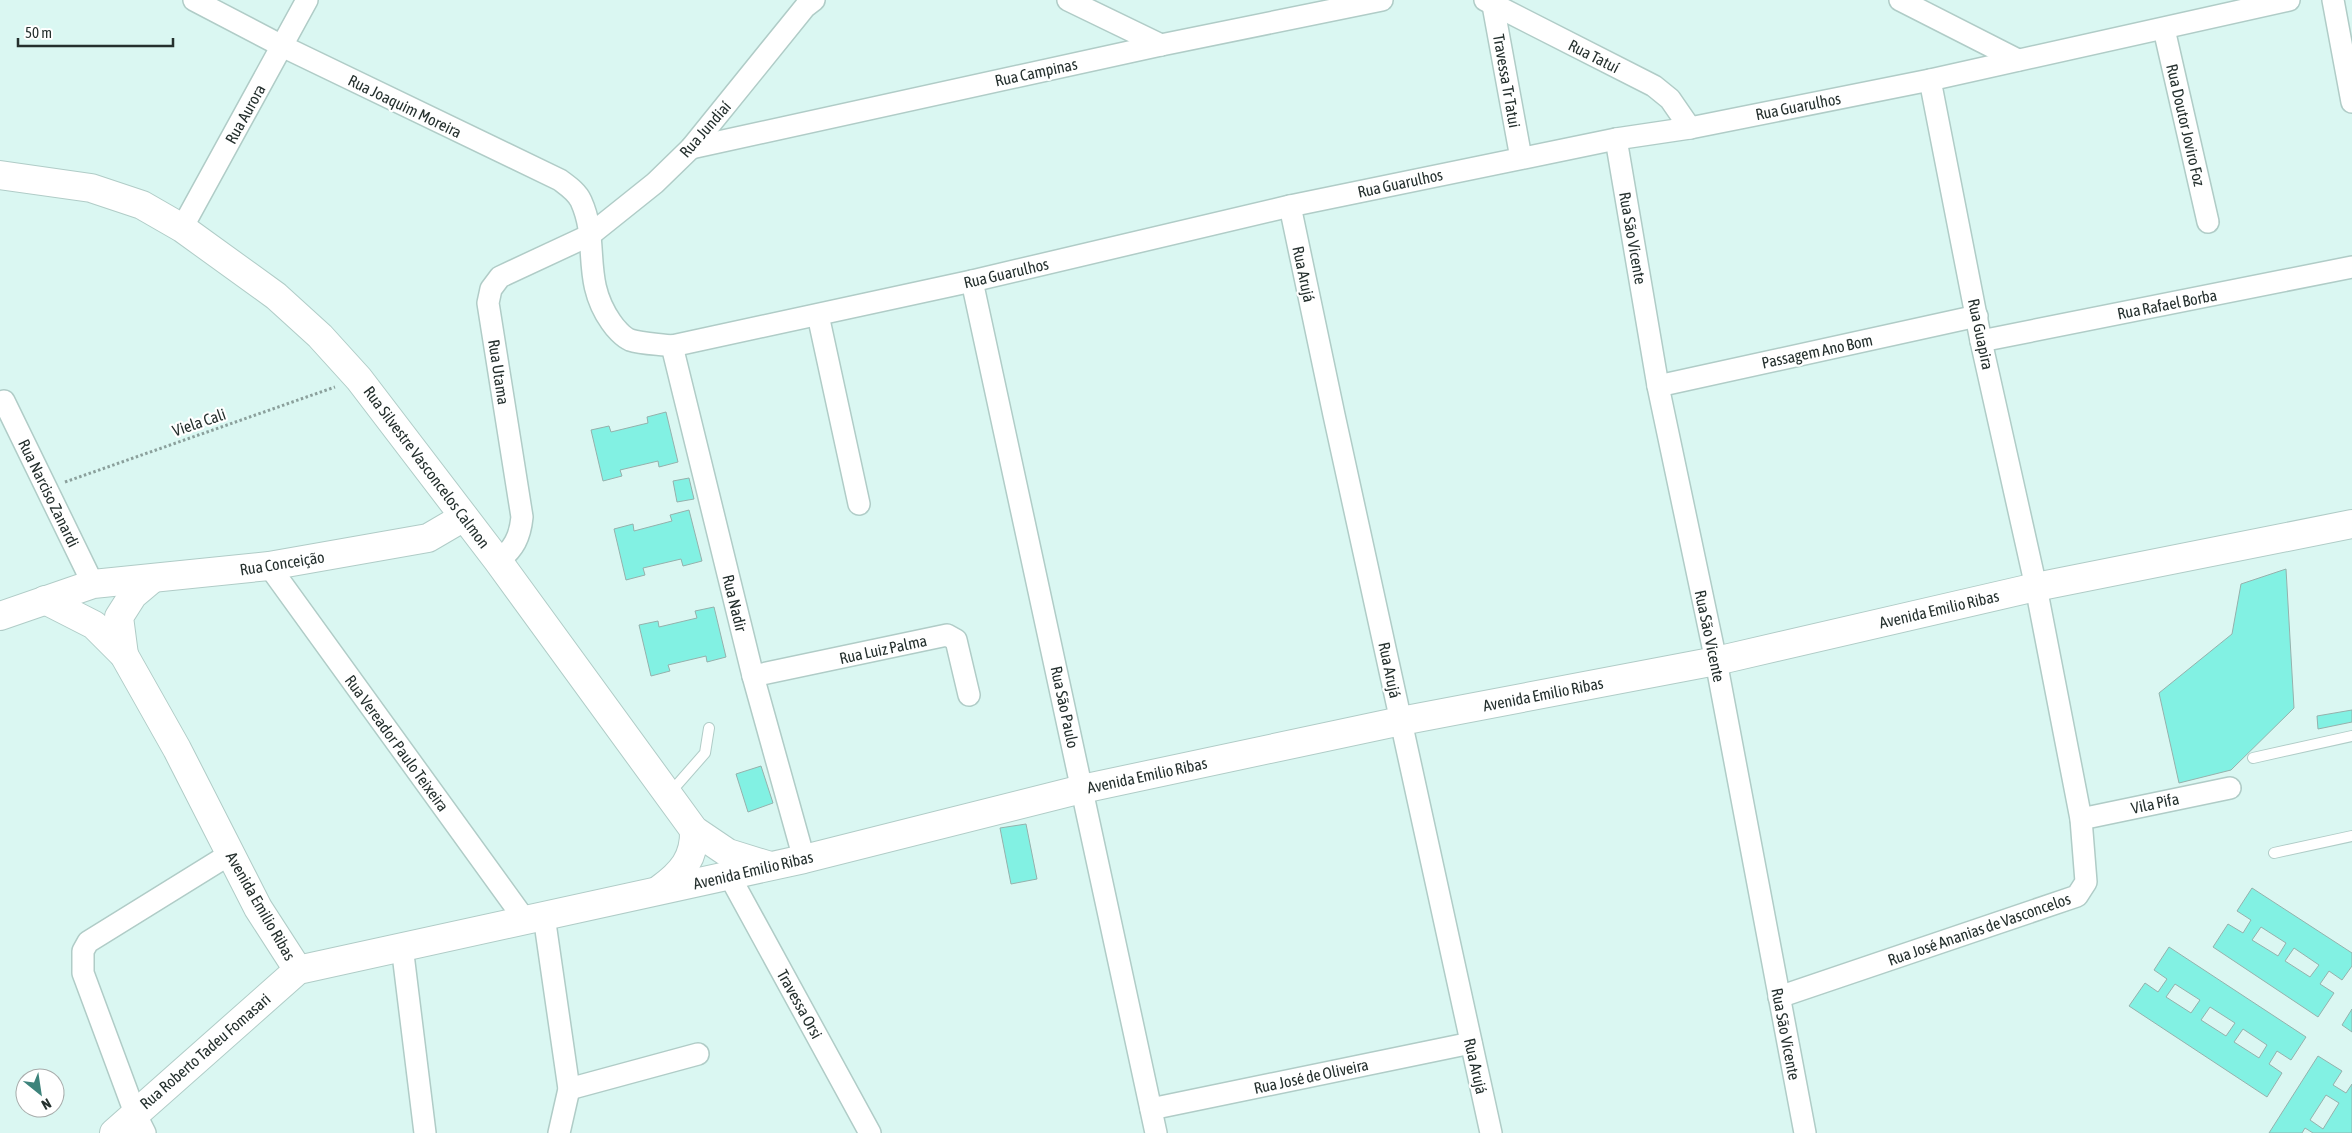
<svg xmlns="http://www.w3.org/2000/svg" width="2352" height="1133" font-family="'Asap Condensed',sans-serif">
	<rect width="100%" height="100%" fill="#daf7f2"/>
	<g fill="#82f1e3" stroke="#95b1ac" fill-rule="evenodd">
		<polygon points="666,412 678,462 659,467 658,461 620,470 622,476 603,481 591,430 609,426 611,432 648,423 647,417"/>
		<polygon points="689,478 694,499 677,502 673,481"/>
		<polygon points="689,510 702,561 683,566 681,559 643,568 645,575 626,580 614,529 633,524 634,531 672,521 670,515"/>
		<polygon points="2286,569 2294,708 2231,770 2179,783 2159,693 2232,634 2241,584"/>
		<polygon points="714,607 726,657 707,662 706,656 668,665 670,671 651,676 639,625 658,621 659,627 697,618 695,611"/>
		<polygon points="2352,710 2352,722 2318,729 2317,716"/>
		<polygon points="761,766 773,803 748,812 736,774"/>
		<polygon points="1026,824 1037,879 1011,884 1000,828"/>
		<path d="M2252,888L2352,953V966L2342,980L2329,971L2320,984L2334,993L2318,1017L2213,947L2228,924L2243,933L2251,920L2237,911ZM2261,927L2286,943L2278,956L2252,940ZM2294,948L2319,965L2310,977L2285,961Z"/>
		<path d="M2169,947L2306,1037L2291,1060L2277,1051L2269,1064L2282,1073L2267,1097L2129,1006L2145,983L2158,992L2167,979L2154,970ZM2175,984L2200,1000L2191,1013L2166,997ZM2210,1007L2235,1023L2226,1036L2201,1020ZM2243,1029L2267,1045L2259,1058L2234,1042Z"/>
		<polygon points="2352,1009 2352,1032 2342,1025"/>
		<path d="M2318,1056L2342,1071L2333,1085L2346,1093L2352,1084V1133H2313L2305,1128L2302,1133H2269ZM2326,1095L2339,1103L2323,1129L2310,1120Z"/>
	</g>
	<g fill="none" stroke-linecap="round" stroke-linejoin="round">
		<defs>
			<g id="lane">
				<polyline points="2253,758 2352,736"/>
				<polyline points="669,794 705,753 709,728"/>
				<polyline points="2274,853 2352,836"/>
			</g>
			<g id="street">
				<path d="M194,0L282,46L560,180C568,186 577,192 581,201C600,243 581,279 611,322C615,328 623,337 630,340C642,344 659,344 672,346L972,281L1290,206L1616,139L1690,128L1930,80L2289,0"/>
				<polyline points="1068,0 1161,45"/>
				<polyline points="1485,0 1654,86 1670,99 1690,128"/>
				<polyline points="1900,0 2018,60"/>
				<polyline points="2333,0 2352,102"/>
				<polyline points="1493,5 1521,158"/>
				<polyline points="2164,29 2208,222"/>
				<polyline points="1616,139 1658,386 1716,661 1805,1133"/>
				<polyline points="691,148 1161,45 1382,0"/>
				<polyline points="1290,206 1334,415 1491,1133"/>
				<polyline points="182,228 307,0"/>
				<polyline points="972,281 1156,1133"/>
				<polyline points="818,315 859,504"/>
				<polyline points="1981,341 2352,267"/>
				<polyline points="672,346 753,676 804,859"/>
				<polyline points="1658,386 1977,316"/>
				<polyline points="4,401 93,584"/>
				<path d="M498,561C514,549 520,537 522,517L488,303L491,289L500,277L590,235L655,183L691,148L805,7L814,0"/>
				<polyline points="269,566 525,920"/>
				<polyline points="753,676 947,635 956,640 969,695"/>
				<polyline points="2081,819 2230,788"/>
				<polyline points="729,875 870,1133"/>
				<polyline points="544,916 569,1089 559,1133"/>
				<polyline points="402,946 425,1133"/>
				<polyline points="1779,997 2077,896 2086,882 2081,819 2036,587 1981,341 1930,80"/>
				<polyline points="569,1089 698,1054"/>
				<polyline points="1151,1109 1471,1043"/>
				<polyline points="145,1133 135,1113 83,973 83,951 88,942 230,854"/>
			</g>
			<g id="secondary">
				<polyline points="0,175 91,188 142,205 182,228 276,296 320,336 359,379 498,561 694,830 728,853 767,865"/>
				<polyline points="45,600 94,625 124,655 177,749 258,908 298,970"/>
				<polyline points="0,616 93,584 269,566 428,538 464,517"/>
				<polyline points="124,655 119,617 133,595 152,579"/>
				<path d="M660,889C682,873 695,858 694,830"/>
				<polyline points="114,1133 298,970 804,859 1082,789 1401,721 1716,661 2036,587 2352,524"/>
			</g>
		</defs>
		<use href="#lane" stroke="#b0ccc7" stroke-width="12"/>
		<use href="#street" stroke="#b0ccc7" stroke-width="24"/>
		<use href="#secondary" stroke="#b0ccc7" stroke-width="30"/>
		<polyline stroke="#8ba09c" stroke-width="3" stroke-dasharray="2.5 2.5" stroke-linecap="butt" points="65,482 335,387"/>
		<use href="#lane" stroke="#fff" stroke-width="10"/>
		<use href="#street" stroke="#fff" stroke-width="21"/>
		<use href="#secondary" stroke="#fff" stroke-width="28"/>
	</g>
	<g text-anchor="middle" dominant-baseline="central" stroke-width="4.5" stroke-linejoin="round" paint-order="stroke">
		<g font-size="16" fill="#25302e" stroke="#fff">
			<text transform="translate(1594 56) rotate(27)">Rua Tatuí</text>
			<text transform="translate(1036 72) rotate(-12)">Rua Campinas</text>
			<text transform="translate(1507 81) rotate(80)">Travessa Tr Tatui</text>
			<text transform="translate(405 106) rotate(26)">Rua Joaquim Moreira</text>
			<text transform="translate(1798 106) rotate(-11)">Rua Guarulhos</text>
			<text transform="translate(245 114) rotate(-61)">Rua Aurora</text>
			<text transform="translate(2186 125) rotate(77)">Rua Doutor Joviro Foz</text>
			<text transform="translate(705 129) rotate(-49)">Rua Jundiaí</text>
			<text transform="translate(1400 183) rotate(-12)">Rua Guarulhos</text>
			<text transform="translate(1633 238) rotate(80)">Rua São Vicente</text>
			<text transform="translate(1006 273) rotate(-13)">Rua Guarulhos</text>
			<text transform="translate(1304 274) rotate(78)">Rua Arujá</text>
			<text transform="translate(2167 304) rotate(-11)">Rua Rafael Borba</text>
			<text transform="translate(1981 334) rotate(78)">Rua Guapira</text>
			<text transform="translate(1817 351) rotate(-12)">Passagem Ano Bom</text>
			<text transform="translate(499 372) rotate(81)">Rua Utama</text>
			<text transform="translate(199 422) rotate(-19)">Viela Cali</text>
			<text transform="translate(427 467) rotate(53)">Rua Silvestre Vasconcelos Calmon</text>
			<text transform="translate(49 493) rotate(64)">Rua Narciso Zanardi</text>
			<text transform="translate(282 563) rotate(-9)">Rua Conceição</text>
			<text transform="translate(735 603) rotate(76)">Rua Nadir</text>
			<text transform="translate(1939 609) rotate(-13)">Avenida Emilio Ribas</text>
			<text transform="translate(1710 636) rotate(78)">Rua São Vicente</text>
			<text transform="translate(883 649) rotate(-12)">Rua Luiz Palma</text>
			<text transform="translate(1390 670) rotate(78)">Rua Arujá</text>
			<text transform="translate(1543 694) rotate(-11)">Avenida Emilio Ribas</text>
			<text transform="translate(1065 707) rotate(78)">Rua São Paulo</text>
			<text transform="translate(397 743) rotate(54)">Rua Vereador Paulo Teixeira</text>
			<text transform="translate(1147 775) rotate(-12)">Avenida Emilio Ribas</text>
			<text transform="translate(2155 803) rotate(-12)">Vila Pifa</text>
			<text transform="translate(753 870) rotate(-13)">Avenida Emilio Ribas</text>
			<text transform="translate(261 906) rotate(60)">Avenida Emilio Ribas</text>
			<text transform="translate(1979 929) rotate(-19)">Rua José Ananias de Vasconcelos</text>
			<text transform="translate(800 1004) rotate(61)">Travessa Orsi</text>
			<text transform="translate(1786 1034) rotate(79)">Rua São Vicente</text>
			<text transform="translate(205 1051) rotate(-41)">Rua Roberto Tadeu Fomasari</text>
			<text transform="translate(1476 1066) rotate(77)">Rua Arujá</text>
			<text transform="translate(1311 1076) rotate(-12)">Rua José de Oliveira</text>
		</g>
	</g>
	<g transform="translate(40 1093) rotate(150)"><circle r="24" fill="#ffffff" stroke="#a8acab"/>
	<path d="M0-4L9 19L0 12L-9 19Z" fill="#3d837b"/>
	<text y="-8" font-size="14" font-weight="bold" text-anchor="middle" fill="#25302e">N</text>
	</g>
	<path d="M18 38v8h155v-8" fill="none" stroke="#25302e" stroke-width="2.5"/>
	<text x="25" y="38" font-size="15" fill="#25302e" stroke="#ffffff" stroke-width="4" paint-order="stroke">50 m</text>
</svg>
